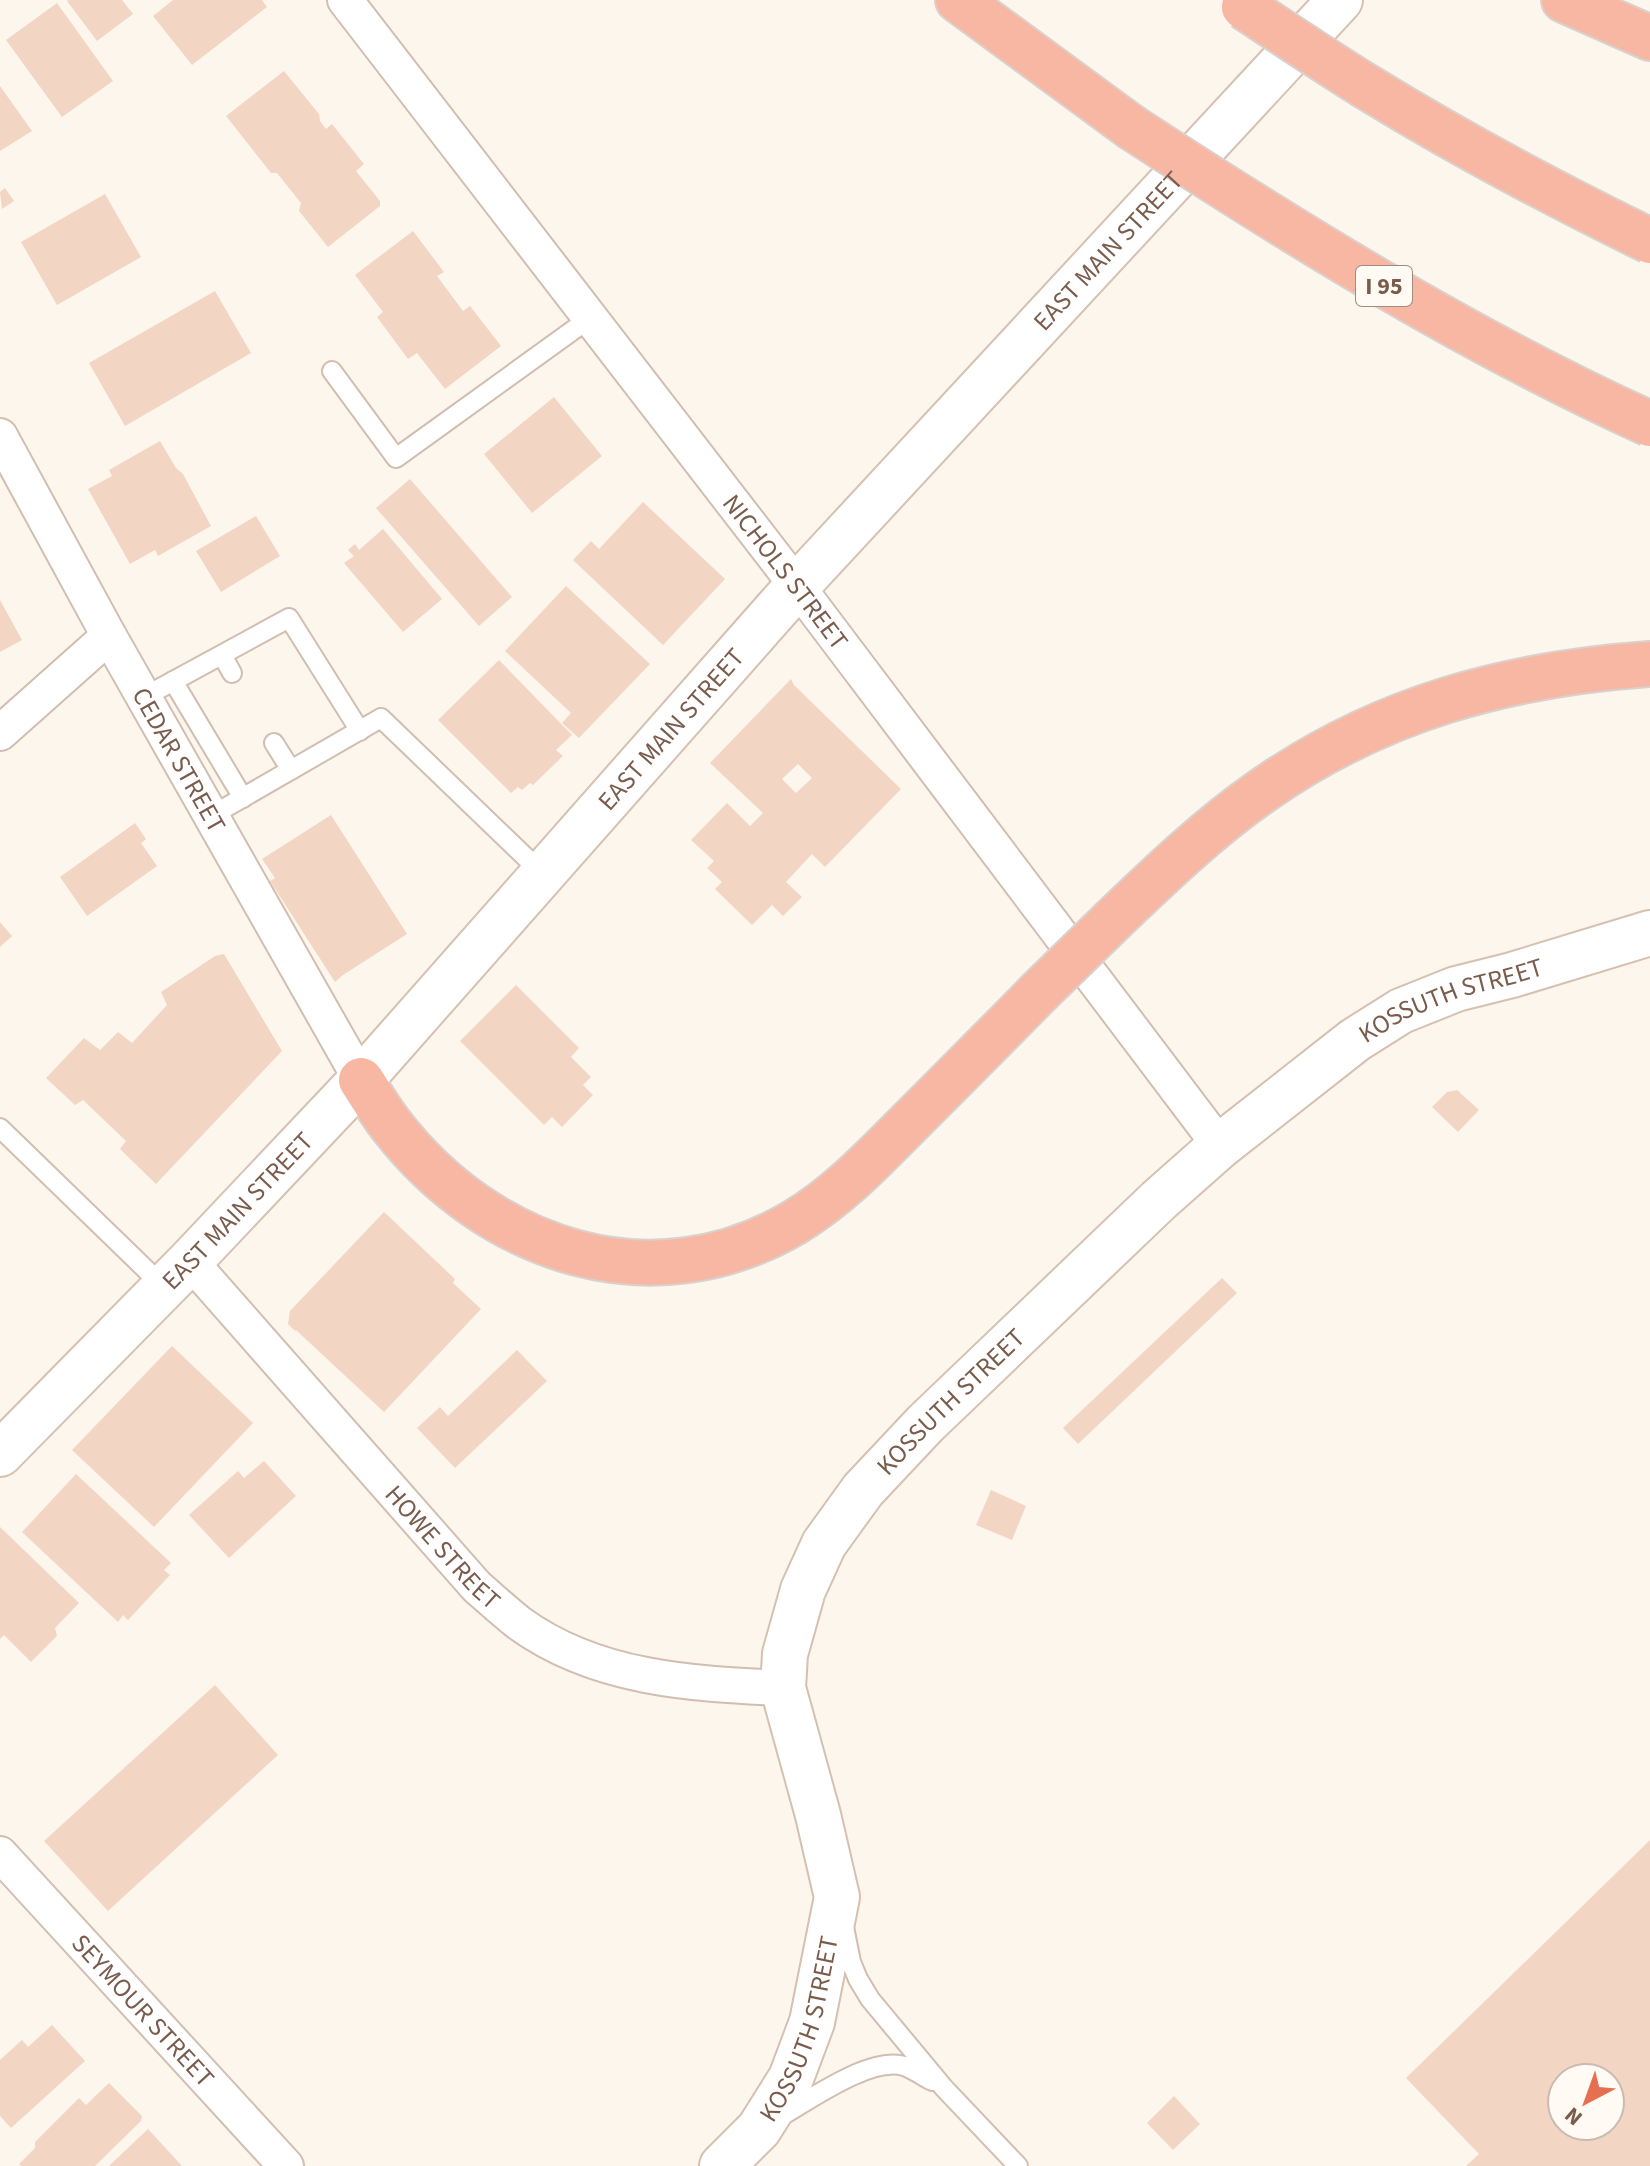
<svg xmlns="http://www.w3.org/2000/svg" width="1650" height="2166" font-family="'Source Sans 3',sans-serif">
	<rect width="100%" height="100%" fill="#fdf6ec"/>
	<g fill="#f3d5c3" fill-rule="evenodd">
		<polygon points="68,0 122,0 133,14 97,41 67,1"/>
		<polygon points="173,0 262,0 267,7 192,65 153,16"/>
		<polygon points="57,3 113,81 62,117 6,40"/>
		<polygon points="284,71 319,114 320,121 326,129 332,124 364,164 356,171 380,201 380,206 328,247 299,211 301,203 277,173 271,173 226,116"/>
		<polygon points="0,86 32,131 0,151"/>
		<polygon points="5,188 14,201 2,209 0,192"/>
		<polygon points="105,194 141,257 57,305 21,242"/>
		<polygon points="413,231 444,272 437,276 463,311 470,306 501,346 445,389 417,353 408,359 377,317 383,312 355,275"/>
		<polygon points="215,291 251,353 125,426 89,363"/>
		<polygon points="554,397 602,456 532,513 484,454"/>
		<polygon points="160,441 176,468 183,474 211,526 158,556 155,550 130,564 88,489 112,476 109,470"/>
		<polygon points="410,479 512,597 479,626 376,508"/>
		<polygon points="643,502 725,579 663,645 573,560 591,541 599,549"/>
		<polygon points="256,516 280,556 221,592 196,551"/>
		<polygon points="383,529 442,599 403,632 344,563 354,556 348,550 355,544 359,550"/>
		<polygon points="566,586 650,664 579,738 562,723 571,713 505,651"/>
		<polygon points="0,600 22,640 0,652"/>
		<polygon points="499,660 572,735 556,750 563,756 533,785 530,783 522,790 518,787 511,793 438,720"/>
		<path d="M791,679L794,685L901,789L825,867L812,854L786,882L802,897L783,916L772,905L752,925L715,889L722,882L707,868L714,861L691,840L727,803L750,826L763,813L710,763ZM798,764L812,778L796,793L782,779Z"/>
		<polygon points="331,815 407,934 343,975 335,982 270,881 275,878 262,859"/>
		<polygon points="135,823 146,839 141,843 157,866 87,916 60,877"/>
		<polygon points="0,922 12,936 0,947"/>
		<polygon points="224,954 282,1051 156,1184 120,1149 126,1141 83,1100 75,1105 46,1078 84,1038 100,1050 118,1032 132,1043 167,1005 161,992 215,956"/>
		<polygon points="516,985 579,1048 571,1057 591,1077 583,1085 593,1095 562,1127 552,1117 544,1125 460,1041"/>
		<polygon points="1457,1090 1479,1110 1458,1132 1432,1107 1447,1092"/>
		<polygon points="384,1212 455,1279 453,1283 481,1309 384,1412 296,1330 295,1331 288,1324 290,1311"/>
		<polygon points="1222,1278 1237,1293 1078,1444 1063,1428"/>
		<polygon points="172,1346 253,1423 154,1527 72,1450"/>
		<polygon points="517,1350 547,1381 455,1468 417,1428 440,1407 448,1416"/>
		<polygon points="264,1461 296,1496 229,1558 189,1515 238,1471 244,1478"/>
		<polygon points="76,1474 171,1563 164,1570 170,1575 128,1620 123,1615 118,1622 22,1532"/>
		<polygon points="991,1490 1026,1506 1012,1540 976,1525"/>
		<polygon points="0,1527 79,1603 55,1628 57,1636 31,1662 4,1635 0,1639"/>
		<polygon points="215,1685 278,1755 108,1911 44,1841"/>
		<path d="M1650,1840V2166H1466L1479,2154L1406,2078ZM1562,2078H1610V2126H1562Z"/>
		<polygon points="52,2025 85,2061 11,2128 0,2116 0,2060 22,2040 28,2047"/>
		<polygon points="109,2083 142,2116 141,2121 95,2166 21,2166 19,2164 35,2148 35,2142 79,2098 86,2105"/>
		<polygon points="1174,2096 1200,2124 1173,2150 1147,2123"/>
		<polygon points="148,2129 182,2166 109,2166"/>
	</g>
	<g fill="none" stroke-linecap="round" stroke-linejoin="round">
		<defs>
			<g id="lane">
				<polyline points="332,371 396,458 590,318"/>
				<polyline points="222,655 232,673"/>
				<polyline points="173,681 243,798"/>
				<polyline points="144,697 289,618 360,731"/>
				<polyline points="274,743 291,770"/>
				<polyline points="211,816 381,718 543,874"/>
				<polyline points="0,1128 164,1287"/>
				<polyline points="844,1927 851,1962 858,1979 870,1999 944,2088 1018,2166"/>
				<path d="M778,2118C808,2101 870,2056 904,2066C914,2070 923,2076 932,2081"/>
			</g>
			<g id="street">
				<path id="s1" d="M345,0L797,586L1220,1146"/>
				<path id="s2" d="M0,436L109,636L361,1080"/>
				<polyline points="0,733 109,636"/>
				<path id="s3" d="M190,1261L477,1587C491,1599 505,1612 519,1623C596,1679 692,1684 783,1688"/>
				<path id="s4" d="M0,1854L286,2166"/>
			</g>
			<g id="secondary">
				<path id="s5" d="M0,1454L190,1261L361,1080L797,586L1340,0"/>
				<path id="s6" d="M722,2166L759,2129L791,2078L812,2022L837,1897L818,1815L783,1688L785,1654L803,1590L824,1544L863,1490L925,1424L1159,1200L1220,1146L1355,1040L1401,1011L1456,989L1512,975L1650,933"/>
			</g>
			<g id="highway">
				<polyline points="958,0 1131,127"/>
				<polyline points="1564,0 1650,38"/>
				<path d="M1115,918C1162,873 1209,828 1262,791C1380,708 1508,674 1650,664"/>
				<path d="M361,1080C371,1095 380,1111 391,1125C488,1251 652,1307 795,1222C840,1195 877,1155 914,1118C955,1077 997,1035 1038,993"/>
			</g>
		</defs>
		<use href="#lane" stroke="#d1beb0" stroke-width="22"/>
		<use href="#street" stroke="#d1beb0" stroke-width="38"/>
		<use href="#secondary" stroke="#d6c0b0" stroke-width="48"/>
		<use href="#highway" stroke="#dad1cd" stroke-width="48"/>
		<use href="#lane" stroke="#fff" stroke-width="18"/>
		<use href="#street" stroke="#fff" stroke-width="34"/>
		<use href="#secondary" stroke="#fff" stroke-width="44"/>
		<use href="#highway" stroke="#f7b7a3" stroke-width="44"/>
		<defs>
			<g id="highway-bridge">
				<path d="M1244,7C1285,34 1325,61 1367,87C1458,143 1554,194 1650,241"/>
				<path d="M1131,127C1298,236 1468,341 1650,424"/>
				<polyline points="1038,993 1115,918"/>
			</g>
		</defs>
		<use href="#highway-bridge" stroke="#dad1cd" stroke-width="48" stroke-linecap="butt"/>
		<use href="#highway-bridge" stroke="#f7b7a3" stroke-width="44"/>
	</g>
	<g text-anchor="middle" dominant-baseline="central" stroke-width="7" stroke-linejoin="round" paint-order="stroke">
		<rect fill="#fffaf3" stroke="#a28b7f" stroke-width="2" x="1356" y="266" width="56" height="40" rx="6"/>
		<g font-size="24" font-weight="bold" fill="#7a5c4d">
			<text x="1384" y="286">I 95</text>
		</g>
		<g font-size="26" fill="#7a5c4d" stroke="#fffaf3">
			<text stroke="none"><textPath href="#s5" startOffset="1636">EAST MAIN STREET</textPath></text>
			<text stroke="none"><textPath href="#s1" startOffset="722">NICHOLS STREET</textPath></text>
			<text stroke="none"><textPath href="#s5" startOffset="988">EAST MAIN STREET</textPath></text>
			<text stroke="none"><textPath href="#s2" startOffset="370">CEDAR STREET</textPath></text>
			<text stroke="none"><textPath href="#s6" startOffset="1506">KOSSUTH STREET</textPath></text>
			<text stroke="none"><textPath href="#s5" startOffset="340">EAST MAIN STREET</textPath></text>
			<text stroke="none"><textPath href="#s6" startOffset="858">KOSSUTH STREET</textPath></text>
			<text stroke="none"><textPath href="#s3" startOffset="382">HOWE STREET</textPath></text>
			<text stroke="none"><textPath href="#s4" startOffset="212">SEYMOUR STREET</textPath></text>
			<text stroke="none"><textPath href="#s6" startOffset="162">KOSSUTH STREET</textPath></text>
		</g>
	</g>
	<g transform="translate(1586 2102) rotate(221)"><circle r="38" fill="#fffaf3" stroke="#cabbb1" stroke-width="2"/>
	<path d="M0-6L14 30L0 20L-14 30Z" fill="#e76f51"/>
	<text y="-12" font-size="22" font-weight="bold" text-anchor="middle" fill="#7a5c4d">N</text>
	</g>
</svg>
